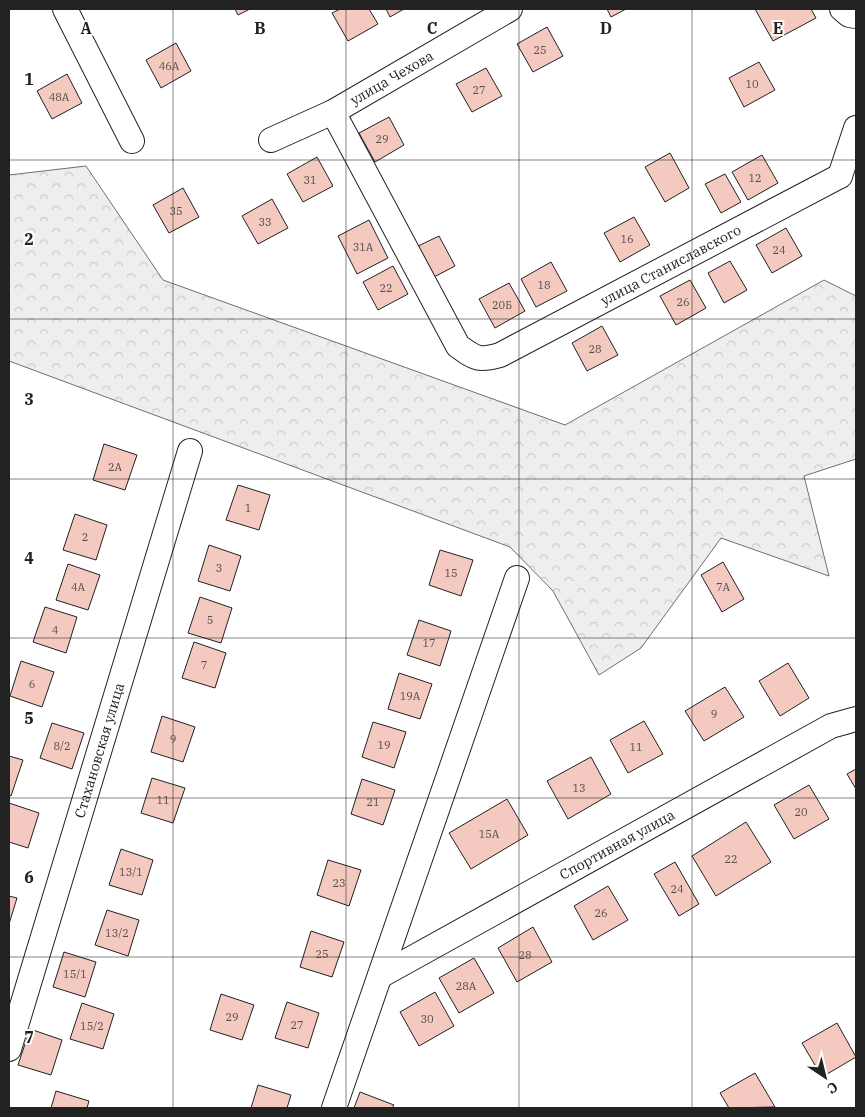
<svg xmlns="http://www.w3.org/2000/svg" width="865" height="1117" font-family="'IBM Plex Serif',serif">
	<defs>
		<pattern id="forest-crowns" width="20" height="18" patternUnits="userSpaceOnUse" patternTransform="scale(1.25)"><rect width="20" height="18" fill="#eee"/><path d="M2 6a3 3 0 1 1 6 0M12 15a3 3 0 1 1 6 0" fill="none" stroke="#ccc"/></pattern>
	</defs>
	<rect width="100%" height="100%" fill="#fff"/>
	<polygon fill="url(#forest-crowns)" stroke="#6f6f6f" points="86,166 163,280 565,425 824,280 856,296 856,459 804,476 829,576 721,538 641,648 599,675 553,591 510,547 9,361 9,175"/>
	<g fill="#f3c9c0" stroke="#222">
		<polygon points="235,9 250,9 238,15"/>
		<polygon points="340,9 369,9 378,24 348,41 332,13"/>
		<polygon points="386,9 404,9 390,17"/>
		<polygon points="607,9 626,9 611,17"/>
		<polygon points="755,9 811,9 816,18 773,41"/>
		<polygon points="547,27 563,56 533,72 517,44"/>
		<polygon points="176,43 191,71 161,88 146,60"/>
		<polygon points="759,62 775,90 744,107 729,78"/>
		<polygon points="486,68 502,96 472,112 456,84"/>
		<polygon points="67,74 82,103 52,119 37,91"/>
		<polygon points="389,117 404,145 375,162 359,133"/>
		<polygon points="670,153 689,188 665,202 645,167"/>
		<polygon points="762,155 778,183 748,200 732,172"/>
		<polygon points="317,157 333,186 303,202 287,174"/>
		<polygon points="725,174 741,202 721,213 705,184"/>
		<polygon points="183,188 199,217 169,233 153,205"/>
		<polygon points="272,199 288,228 258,244 242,216"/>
		<polygon points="634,217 650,245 620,262 604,233"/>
		<polygon points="369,220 388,258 357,274 338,236"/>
		<polygon points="786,228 802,256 772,273 756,245"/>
		<polygon points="439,236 455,266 432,278 416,247"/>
		<polygon points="730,261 747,290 724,303 708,273"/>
		<polygon points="551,262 567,291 536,307 521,279"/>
		<polygon points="393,266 408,294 378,310 363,282"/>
		<polygon points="690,280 706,308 676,325 660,296"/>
		<polygon points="509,283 525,311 495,328 479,299"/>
		<polygon points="602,326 618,355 587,371 572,343"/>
		<polygon points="104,444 137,455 125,490 93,480"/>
		<polygon points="238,485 270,495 259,530 226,520"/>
		<polygon points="75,514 107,525 96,560 63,550"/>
		<polygon points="209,545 241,556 230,591 198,581"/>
		<polygon points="440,550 473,560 461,596 429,585"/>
		<polygon points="723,562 744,599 722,612 701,575"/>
		<polygon points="68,564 100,575 88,610 56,600"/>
		<polygon points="200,597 232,608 221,643 188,633"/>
		<polygon points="45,607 77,617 66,653 33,642"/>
		<polygon points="419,620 451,631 440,666 407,655"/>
		<polygon points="194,642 226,653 215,688 182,678"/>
		<polygon points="21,661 54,672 42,707 10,696"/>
		<polygon points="788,663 809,698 780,716 759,681"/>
		<polygon points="399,673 432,684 420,719 388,709"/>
		<polygon points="725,687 744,717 704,741 685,711"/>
		<polygon points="162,716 195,727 183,762 151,752"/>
		<polygon points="644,721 663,754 628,773 610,740"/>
		<polygon points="373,722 406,732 394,768 362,757"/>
		<polygon points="52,723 84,733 72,769 40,758"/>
		<polygon points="9,756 23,760 11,796 9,795"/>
		<polygon points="591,757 611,794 568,819 547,781"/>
		<polygon points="856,769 856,789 847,774"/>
		<polygon points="152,778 185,788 173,823 141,813"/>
		<polygon points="362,779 395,790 383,825 351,814"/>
		<polygon points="809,785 829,819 794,839 774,805"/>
		<polygon points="507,799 528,835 471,869 449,833"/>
		<polygon points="9,803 39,813 28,848 9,842"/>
		<polygon points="746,822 771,862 716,896 692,856"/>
		<polygon points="121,849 153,860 142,895 109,885"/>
		<polygon points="328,860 361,870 349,906 317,895"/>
		<polygon points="675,862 699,904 679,916 654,874"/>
		<polygon points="608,886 628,920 593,940 574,906"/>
		<polygon points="9,896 17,898 9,924"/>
		<polygon points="107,910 139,920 128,956 95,945"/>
		<polygon points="533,927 552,962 517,982 498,948"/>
		<polygon points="311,931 344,942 332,977 300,967"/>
		<polygon points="64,952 96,962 85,997 53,987"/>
		<polygon points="474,958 494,993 459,1013 439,978"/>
		<polygon points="435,992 454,1026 419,1046 400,1012"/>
		<polygon points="221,994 254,1005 242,1040 210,1030"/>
		<polygon points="287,1002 319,1013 308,1048 275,1038"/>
		<polygon points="82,1003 114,1014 103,1049 70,1039"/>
		<polygon points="837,1023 856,1057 822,1077 802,1043"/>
		<polygon points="30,1029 62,1040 51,1075 18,1065"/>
		<polygon points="755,1073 775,1107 729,1108 720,1093"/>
		<polygon points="258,1085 291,1095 287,1108 251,1108"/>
		<polygon points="56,1091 89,1101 87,1108 51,1108"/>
		<polygon points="360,1092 394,1105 392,1108 354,1108"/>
	</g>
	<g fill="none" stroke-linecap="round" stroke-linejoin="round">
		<defs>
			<g id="minor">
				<polyline points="65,9 132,141"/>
				<polyline points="842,9 849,15 856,16"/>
				<path id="s1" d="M333,112L458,346C476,359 479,361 500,355L840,176"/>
				<path id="s2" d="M271,140L333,112L510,9"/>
				<polyline points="840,176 856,128"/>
				<path id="s3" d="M380,976L831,726L856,719"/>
				<path id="s4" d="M9,1049L190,451"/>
				<polyline points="334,1108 517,578"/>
			</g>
		</defs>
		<use href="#minor" stroke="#222" stroke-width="26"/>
		<use href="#minor" stroke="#fff" stroke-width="24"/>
	</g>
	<path fill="none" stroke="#222" stroke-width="1" stroke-opacity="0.55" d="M173,9V1108M346,9V1108M519,9V1108M692,9V1108M9,160H856M9,319H856M9,479H856M9,638H856M9,798H856M9,957H856"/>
	<g text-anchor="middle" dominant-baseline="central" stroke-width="4" stroke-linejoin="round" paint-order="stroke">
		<g font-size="11" fill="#564c4a">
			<text x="540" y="50">25</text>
			<text x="169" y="66">46А</text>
			<text x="752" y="84">10</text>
			<text x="479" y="90">27</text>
			<text x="59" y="97">48А</text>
			<text x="382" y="139">29</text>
			<text x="755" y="178">12</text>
			<text x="310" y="180">31</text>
			<text x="176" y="211">35</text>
			<text x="265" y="222">33</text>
			<text x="627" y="239">16</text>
			<text x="363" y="247">31А</text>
			<text x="779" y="250">24</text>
			<text x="544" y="285">18</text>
			<text x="386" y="288">22</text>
			<text x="683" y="302">26</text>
			<text x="502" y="305">20Б</text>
			<text x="595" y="349">28</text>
			<text x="115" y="467">2А</text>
			<text x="248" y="508">1</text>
			<text x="85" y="537">2</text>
			<text x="219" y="568">3</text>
			<text x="451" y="573">15</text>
			<text x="78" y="587">4А</text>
			<text x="723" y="587">7А</text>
			<text x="210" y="620">5</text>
			<text x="55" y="630">4</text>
			<text x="429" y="643">17</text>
			<text x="204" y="665">7</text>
			<text x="32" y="684">6</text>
			<text x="410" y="696">19А</text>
			<text x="714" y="714">9</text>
			<text x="173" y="739">9</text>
			<text x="384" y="745">19</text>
			<text x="62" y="746">8/2</text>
			<text x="636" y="747">11</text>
			<text x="579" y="788">13</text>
			<text x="163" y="800">11</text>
			<text x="373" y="802">21</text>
			<text x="801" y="812">20</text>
			<text x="489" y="834">15А</text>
			<text x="731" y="859">22</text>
			<text x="131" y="872">13/1</text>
			<text x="339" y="883">23</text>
			<text x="677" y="889">24</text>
			<text x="601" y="913">26</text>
			<text x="117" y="933">13/2</text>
			<text x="322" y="954">25</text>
			<text x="525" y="955">28</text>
			<text x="75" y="974">15/1</text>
			<text x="466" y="986">28А</text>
			<text x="232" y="1017">29</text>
			<text x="427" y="1019">30</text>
			<text x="297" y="1025">27</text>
			<text x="92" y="1026">15/2</text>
		</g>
		<g font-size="14" fill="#222" stroke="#fff">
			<text stroke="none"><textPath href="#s2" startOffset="136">улица Чехова</textPath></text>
			<text stroke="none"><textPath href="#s1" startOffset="504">улица Станиславского</textPath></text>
			<text stroke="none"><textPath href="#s4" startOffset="312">Стахановская улица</textPath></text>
			<text stroke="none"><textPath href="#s3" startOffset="271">Спортивная улица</textPath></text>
		</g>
	</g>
	<g font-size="16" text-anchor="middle" font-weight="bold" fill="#222" stroke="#fff" stroke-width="4" stroke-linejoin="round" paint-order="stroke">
		<text x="86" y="34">A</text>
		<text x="260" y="34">B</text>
		<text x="432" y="34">C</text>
		<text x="606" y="34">D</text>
		<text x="778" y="34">E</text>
		<text x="29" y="85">1</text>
		<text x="29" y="245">2</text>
		<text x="29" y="405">3</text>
		<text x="29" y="564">4</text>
		<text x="29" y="724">5</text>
		<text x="29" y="883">6</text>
		<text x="29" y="1043">7</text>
	</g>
	<rect width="865" height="1117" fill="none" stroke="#222222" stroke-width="20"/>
	<g transform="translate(825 1077) rotate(145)" stroke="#ffffff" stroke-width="4" paint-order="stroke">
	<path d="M0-4L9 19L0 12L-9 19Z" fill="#222222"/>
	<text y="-8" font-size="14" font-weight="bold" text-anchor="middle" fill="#222222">С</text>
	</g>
</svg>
